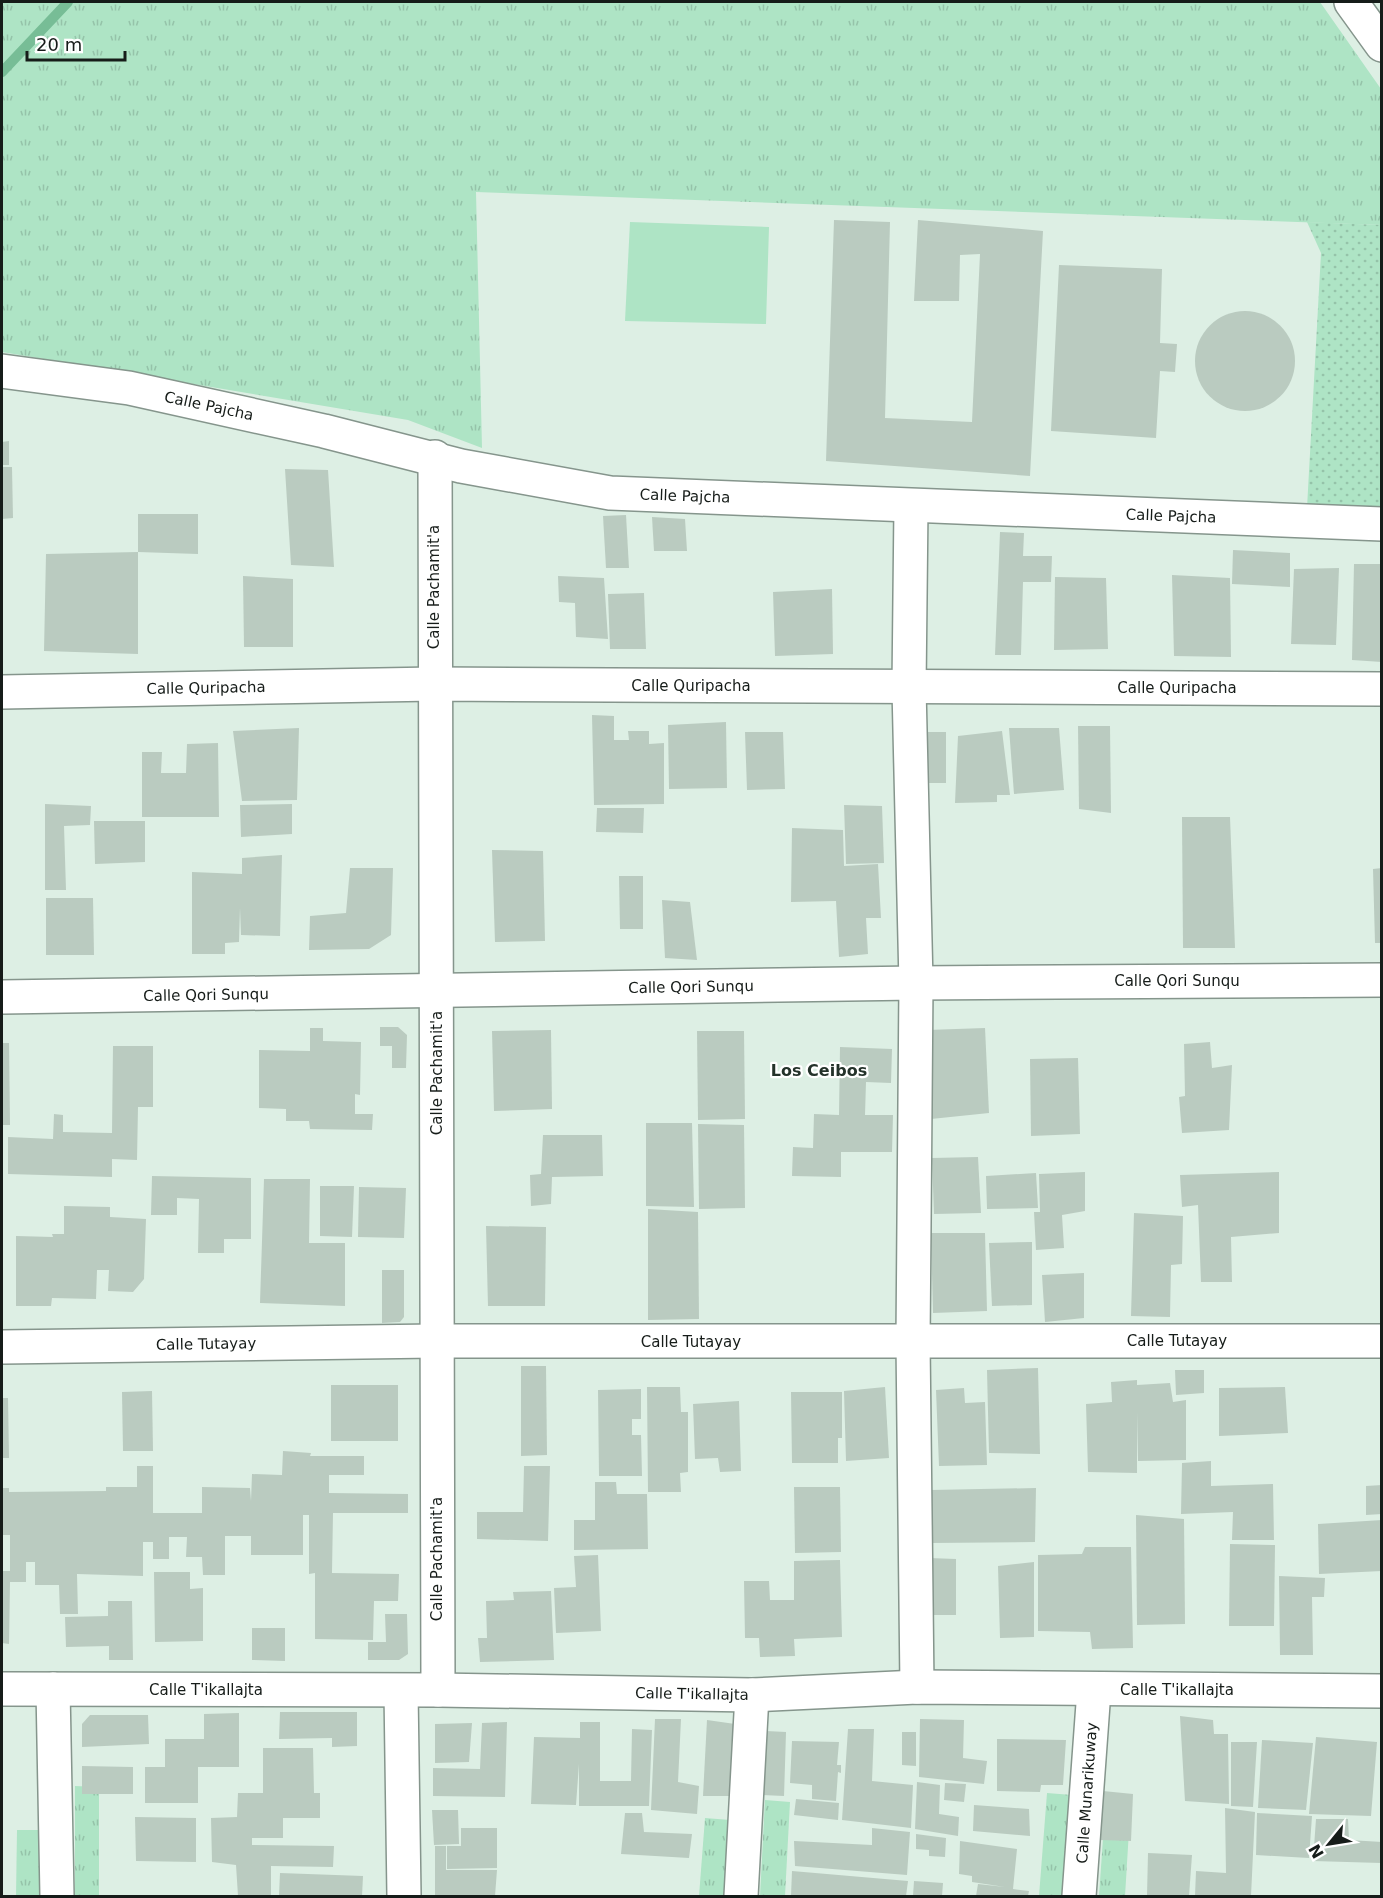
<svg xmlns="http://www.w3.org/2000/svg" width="1383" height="1898" font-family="'DejaVu Sans',sans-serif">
	<defs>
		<pattern id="grass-tufts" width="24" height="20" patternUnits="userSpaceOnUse" patternTransform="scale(1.5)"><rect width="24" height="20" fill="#aee4c5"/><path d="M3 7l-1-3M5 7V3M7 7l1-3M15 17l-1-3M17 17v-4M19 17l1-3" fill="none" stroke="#95c3a9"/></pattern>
		<pattern id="park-dots" width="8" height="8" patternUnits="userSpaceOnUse" patternTransform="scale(1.5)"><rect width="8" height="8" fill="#aee4c5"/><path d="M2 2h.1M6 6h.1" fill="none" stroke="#95c3a9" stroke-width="1.8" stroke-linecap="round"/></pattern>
	</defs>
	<rect width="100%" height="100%" fill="#ddefe4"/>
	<g fill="url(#grass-tufts)">
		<polygon points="2,2 1320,2 1381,89 1381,225 476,192 482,448 408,420 2,352"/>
		<polygon points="75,1786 99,1787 99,1896 75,1896"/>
		<polygon points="1047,1793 1072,1795 1064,1896 1039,1896"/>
		<polygon points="1106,1795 1131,1798 1125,1896 1099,1896"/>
		<polygon points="765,1800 790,1802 785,1896 760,1896"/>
		<polygon points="705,1818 730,1820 724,1896 699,1896"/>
		<polygon points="17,1830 42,1830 41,1896 16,1896"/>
	</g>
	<polygon fill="url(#park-dots)" points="1307,222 1381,225 1381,511 1307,508 1321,253"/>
	<polygon fill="#aee4c5" points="630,222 769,227 766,324 625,321"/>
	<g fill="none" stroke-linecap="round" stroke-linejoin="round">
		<polyline stroke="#77bd96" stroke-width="10" points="2,72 68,2"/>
	</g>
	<g fill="#bacbc0">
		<polygon points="834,220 890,222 885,418 972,422 980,254 960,255 959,301 914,301 918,220 1043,231 1030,476 826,461"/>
		<polygon points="1059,265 1162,269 1160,343 1177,344 1175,372 1160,371 1156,438 1051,431"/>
		<circle cx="1245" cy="361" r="50"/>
		<polygon points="9,441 9,465 2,465 2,442"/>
		<polygon points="2,467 12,467 13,518 2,519"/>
		<polygon points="285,469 328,470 334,567 291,565"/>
		<polygon points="138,514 198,514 198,554 138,552 138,654 44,651 46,554 138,552"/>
		<polygon points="626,515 629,568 606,568 603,516"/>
		<polygon points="652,517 685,519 687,551 654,551"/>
		<polygon points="1000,532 1024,533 1023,556 1052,556 1051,582 1023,582 1021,655 995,655"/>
		<polygon points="1233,550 1290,553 1290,587 1232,584"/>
		<polygon points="1354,564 1382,564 1382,662 1352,660"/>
		<polygon points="1339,568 1336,645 1291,644 1294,569"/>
		<polygon points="1172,575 1230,578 1231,657 1174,656"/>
		<polygon points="243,576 293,579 293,647 244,647"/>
		<polygon points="558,576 604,578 608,639 576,637 575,603 559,602"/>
		<polygon points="1055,577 1106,578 1108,649 1054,650"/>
		<polygon points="832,589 833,654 775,656 773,592"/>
		<polygon points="644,593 646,649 610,649 608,594"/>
		<polygon points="592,715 614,716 614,740 629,740 628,731 649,731 649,744 664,743 664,804 594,805"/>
		<polygon points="726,722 727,788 669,789 668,725"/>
		<polygon points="1078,726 1110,726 1111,813 1079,809"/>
		<polygon points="299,728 297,800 242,801 233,731"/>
		<polygon points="1009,728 1059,728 1064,790 1014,794"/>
		<polygon points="1002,731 1010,795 997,795 997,802 955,803 958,736"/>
		<polygon points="745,732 783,732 785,789 747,790"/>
		<rect x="925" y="732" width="21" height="51"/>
		<polygon points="218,743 219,817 142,817 142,752 162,752 161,773 186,773 187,744"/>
		<polygon points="45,804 91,806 90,825 64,826 66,890 45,890"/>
		<polygon points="292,804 292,834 241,837 240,805"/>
		<polygon points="844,805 882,806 884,863 846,864"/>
		<polygon points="597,808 644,808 643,833 596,832"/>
		<polygon points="1182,817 1230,817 1235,948 1183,948"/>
		<polygon points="94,821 145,821 145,862 95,864"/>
		<polygon points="792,828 843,830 844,866 878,864 881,918 866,918 868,954 839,957 836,901 791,902"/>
		<polygon points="492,850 543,851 545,941 495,942"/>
		<polygon points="282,855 280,936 241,935 240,908 239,942 225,943 225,954 192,954 192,872 242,874 242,858"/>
		<polygon points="350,868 393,868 391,935 369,949 309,950 310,916 346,913"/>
		<polygon points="1382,868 1382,943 1375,943 1373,869"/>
		<polygon points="619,876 643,876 643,929 620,929"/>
		<polygon points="46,898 93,898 94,955 46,955"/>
		<polygon points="662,900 690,902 697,960 665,958"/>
		<polygon points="380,1027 398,1027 407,1035 406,1068 392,1068 392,1046 380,1046"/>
		<polygon points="310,1028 323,1028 323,1041 361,1042 360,1095 355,1094 355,1114 373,1114 372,1130 310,1129 309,1121 286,1121 286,1109 259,1108 259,1050 310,1051"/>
		<polygon points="985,1028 989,1113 931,1119 927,1030"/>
		<polygon points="551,1030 552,1109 494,1111 492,1031"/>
		<polygon points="697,1031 744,1031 745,1119 698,1120"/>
		<polygon points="1210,1042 1212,1068 1232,1065 1229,1130 1182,1133 1179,1097 1185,1096 1184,1044"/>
		<polygon points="2,1043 9,1043 10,1125 2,1125"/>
		<polygon points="113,1046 153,1046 153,1107 138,1107 137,1160 112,1159 112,1177 8,1174 8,1137 53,1139 54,1114 63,1115 63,1132 112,1133"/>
		<polygon points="840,1047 892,1049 891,1083 866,1082 865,1115 893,1115 892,1152 841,1152 841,1177 792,1176 793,1147 813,1148 814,1114 839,1115"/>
		<polygon points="1078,1058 1080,1134 1031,1136 1030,1059"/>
		<polygon points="646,1123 692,1123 694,1207 646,1206"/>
		<polygon points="698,1124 744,1125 745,1208 699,1209"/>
		<polygon points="543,1135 602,1135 603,1176 552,1177 551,1204 531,1206 530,1175 541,1174"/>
		<polygon points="978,1157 981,1213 934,1214 932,1158"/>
		<polygon points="1085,1172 1085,1211 1062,1215 1064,1248 1036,1250 1034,1212 1040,1212 1039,1174"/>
		<polygon points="1279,1172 1279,1233 1231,1237 1232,1282 1201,1282 1198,1205 1182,1207 1180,1175"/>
		<polygon points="1036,1173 1038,1208 987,1209 986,1176"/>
		<polygon points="152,1176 251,1178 251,1239 224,1239 224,1253 198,1253 199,1199 177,1198 177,1215 151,1215"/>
		<polygon points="264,1179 310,1179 309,1243 345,1243 345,1306 260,1303"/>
		<polygon points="320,1186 354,1186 352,1237 320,1236"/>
		<polygon points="359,1187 406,1188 404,1238 358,1237"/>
		<polygon points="64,1206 110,1207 110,1217 146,1219 144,1279 133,1292 108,1291 109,1270 97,1270 96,1299 52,1298 51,1306 16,1306 16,1236 53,1237 52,1234 64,1234"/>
		<polygon points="648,1209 698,1212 699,1319 648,1320"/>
		<polygon points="1134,1213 1183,1216 1182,1264 1171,1265 1170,1317 1131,1316"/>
		<polygon points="486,1226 546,1227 545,1306 488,1306"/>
		<polygon points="931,1233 985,1233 987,1311 933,1313"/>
		<polygon points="1032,1242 1032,1305 992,1306 989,1243"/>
		<polygon points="382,1270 404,1270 404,1317 400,1322 382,1323"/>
		<polygon points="1084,1273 1084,1318 1045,1322 1042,1275"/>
		<polygon points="521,1366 546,1366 547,1455 521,1456"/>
		<polygon points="1038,1368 1040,1454 989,1453 987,1370"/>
		<polygon points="1175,1370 1204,1370 1204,1393 1176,1395"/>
		<polygon points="1137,1380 1137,1385 1170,1383 1173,1402 1186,1400 1186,1460 1138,1461 1137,1412 1137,1473 1088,1472 1086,1404 1112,1402 1111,1382"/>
		<rect x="331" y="1385" width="67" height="56"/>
		<polygon points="647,1387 680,1387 681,1412 688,1412 688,1472 680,1473 681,1492 648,1492"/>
		<polygon points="885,1387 889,1458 846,1461 844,1391"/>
		<polygon points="1285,1387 1288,1433 1219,1436 1219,1388"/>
		<polygon points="964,1388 965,1403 985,1402 987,1465 939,1466 936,1390"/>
		<polygon points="641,1389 641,1419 632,1419 632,1435 641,1435 642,1476 599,1476 598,1390"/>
		<polygon points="152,1391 153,1451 123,1451 122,1392"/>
		<polygon points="791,1392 842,1392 842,1438 838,1438 838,1463 792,1463"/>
		<polygon points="2,1398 8,1398 9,1458 2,1458"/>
		<polygon points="739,1401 741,1471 720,1472 718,1458 695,1459 693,1404"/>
		<polygon points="283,1451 311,1453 310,1456 364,1456 364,1475 329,1475 329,1493 408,1494 408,1513 333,1513 332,1573 399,1574 398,1601 374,1601 373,1640 315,1639 315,1573 309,1574 309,1515 303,1515 303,1555 251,1555 251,1536 225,1536 225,1575 203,1575 202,1557 186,1557 187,1537 169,1537 169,1559 153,1559 153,1542 143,1542 143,1576 77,1574 78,1614 60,1614 59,1585 35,1585 35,1562 26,1562 26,1582 10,1582 9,1644 2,1643 2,1571 10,1571 10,1535 2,1535 2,1488 9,1488 9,1492 106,1491 106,1487 137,1487 137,1466 153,1466 153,1513 202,1513 202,1487 250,1488 251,1501 252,1474 282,1475"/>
		<polygon points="1211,1461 1211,1486 1273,1484 1274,1540 1232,1540 1233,1512 1181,1514 1182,1463"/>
		<polygon points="524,1466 550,1466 548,1541 477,1539 477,1512 523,1512"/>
		<polygon points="595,1482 616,1482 617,1494 647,1494 648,1549 574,1550 574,1520 595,1520"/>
		<polygon points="1382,1485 1382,1514 1366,1515 1366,1486"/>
		<polygon points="794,1487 840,1487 841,1552 795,1553"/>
		<polygon points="1036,1488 1035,1542 931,1543 931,1490"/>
		<polygon points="1136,1515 1184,1519 1185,1624 1137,1625"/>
		<polygon points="1382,1520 1382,1571 1319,1574 1318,1524"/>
		<polygon points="1230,1544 1275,1545 1274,1626 1229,1626"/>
		<polygon points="1085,1547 1131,1547 1133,1648 1092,1649 1090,1632 1038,1631 1038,1555 1082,1554"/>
		<polygon points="598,1555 601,1631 556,1633 554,1588 576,1587 574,1556"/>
		<polygon points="929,1558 956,1559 956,1615 929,1615"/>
		<polygon points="840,1560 842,1637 794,1639 795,1656 760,1657 759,1638 745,1638 744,1581 769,1581 770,1600 794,1600 794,1561"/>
		<polygon points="1034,1562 1034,1637 1000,1638 998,1566"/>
		<polygon points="154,1572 190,1572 190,1589 203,1588 203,1641 155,1642"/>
		<polygon points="1279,1576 1325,1578 1324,1597 1312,1597 1313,1655 1280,1655"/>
		<polygon points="551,1591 554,1660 480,1662 478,1638 487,1638 486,1601 514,1600 513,1592"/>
		<polygon points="108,1601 132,1601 133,1660 109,1660 109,1646 66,1647 65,1617 108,1616"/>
		<polygon points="385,1614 407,1614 408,1654 399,1660 368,1660 368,1642 386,1642"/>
		<polygon points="252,1628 285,1628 285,1661 252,1660"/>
		<polygon points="280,1712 357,1712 357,1746 332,1747 332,1738 279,1739"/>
		<polygon points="239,1713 239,1767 198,1767 198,1803 145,1803 145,1767 165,1767 165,1739 204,1739 204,1714"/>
		<polygon points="90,1715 148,1715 149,1744 82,1747 82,1724"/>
		<polygon points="1180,1716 1213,1720 1214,1734 1228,1734 1229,1804 1185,1801"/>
		<polygon points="655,1719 681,1719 678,1782 699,1786 697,1814 651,1810"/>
		<polygon points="920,1719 964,1720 963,1758 987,1761 984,1784 919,1777"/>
		<polygon points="707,1720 735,1724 731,1796 703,1796"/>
		<polygon points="507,1722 505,1797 433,1796 433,1768 480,1769 482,1723"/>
		<polygon points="580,1722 600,1722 600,1781 631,1781 632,1729 652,1730 649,1806 579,1806 579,1764 576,1805 531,1804 534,1737 580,1738"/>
		<polygon points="472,1723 469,1762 435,1763 435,1724"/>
		<polygon points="848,1729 874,1729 872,1781 913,1785 911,1828 842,1820"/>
		<polygon points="766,1731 786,1732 784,1796 762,1795"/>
		<polygon points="902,1732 916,1732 916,1766 902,1765"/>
		<polygon points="1316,1737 1377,1742 1371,1816 1309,1814"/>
		<polygon points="997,1739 1066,1740 1063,1785 1041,1785 1040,1792 997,1791"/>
		<polygon points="1262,1740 1313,1743 1306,1810 1258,1808"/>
		<polygon points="792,1741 839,1742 837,1765 841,1765 841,1773 838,1772 836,1801 812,1799 812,1785 790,1783"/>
		<polygon points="1231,1742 1257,1742 1253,1807 1231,1806"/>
		<polygon points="263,1748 313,1748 314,1793 320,1793 320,1818 283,1818 283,1838 252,1838 252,1845 334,1846 333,1867 271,1866 271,1896 238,1896 236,1865 212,1862 211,1818 237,1817 238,1793 263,1793"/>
		<polygon points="82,1766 133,1767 133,1794 82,1794"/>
		<polygon points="917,1782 940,1785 939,1814 959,1817 958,1836 915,1829"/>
		<polygon points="945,1783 966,1784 964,1802 944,1800"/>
		<polygon points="1103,1791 1133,1794 1131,1841 1100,1840"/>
		<polygon points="796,1799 839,1803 838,1820 794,1815"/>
		<polygon points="974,1805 1029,1809 1030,1836 973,1831"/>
		<polygon points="1225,1808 1255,1812 1251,1896 1195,1896 1196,1871 1226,1873"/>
		<polygon points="432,1810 458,1810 459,1844 434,1845"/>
		<polygon points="625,1813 642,1813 644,1832 692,1834 689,1858 621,1854"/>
		<polygon points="1257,1813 1312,1816 1309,1858 1256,1855"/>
		<polygon points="135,1817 196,1818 196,1862 136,1861"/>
		<polygon points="1316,1819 1348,1819 1349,1840 1382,1842 1381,1863 1313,1861"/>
		<polygon points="461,1828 497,1828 497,1868 447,1869 447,1846 461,1846"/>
		<polygon points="872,1828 910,1832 907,1875 795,1866 794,1841 872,1845"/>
		<polygon points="916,1834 946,1838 945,1857 929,1856 929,1850 916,1849"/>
		<polygon points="960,1841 1017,1849 1013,1889 1029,1891 1028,1896 976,1896 978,1884 1005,1887 972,1882 972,1876 959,1874"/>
		<polygon points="435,1846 446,1846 446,1870 497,1870 495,1896 435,1896"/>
		<polygon points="1148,1853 1192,1855 1189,1896 1147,1896"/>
		<polygon points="792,1871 908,1881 906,1896 791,1896"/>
		<polygon points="280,1873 363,1876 362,1896 279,1896"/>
		<polygon points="914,1881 943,1883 942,1896 913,1896"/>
	</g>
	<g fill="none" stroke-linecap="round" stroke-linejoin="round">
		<defs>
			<g id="minor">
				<polyline points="2,371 129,388 324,431 461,466 610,493 1382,524"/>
				<polyline points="435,457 438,1690"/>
				<polyline points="911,506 909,688 916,983 913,1342 917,1687"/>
				<polyline points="2,692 434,684 1382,689"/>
				<polyline points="2,997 916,983 1382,980"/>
				<polyline points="2,1347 435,1341 1382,1341"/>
				<polyline points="2,1689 438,1690 752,1695 917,1687 1382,1691"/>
				<polyline points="53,1689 57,1896"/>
				<polyline points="401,1691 404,1896"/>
				<polyline points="741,1896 752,1695"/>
				<polyline points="1079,1896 1094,1690"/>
			</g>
			<polyline id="secondary" points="1351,2 1382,45"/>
		</defs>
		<use href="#minor" stroke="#85958c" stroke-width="36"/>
		<use href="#secondary" stroke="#85958c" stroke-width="36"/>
		<use href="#minor" stroke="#fff" stroke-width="33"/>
		<use href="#secondary" stroke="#fff" stroke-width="33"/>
	</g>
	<g text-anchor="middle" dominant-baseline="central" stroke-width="4.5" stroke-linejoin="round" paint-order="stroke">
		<g font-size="15" fill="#161c19" stroke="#fff">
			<text transform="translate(209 406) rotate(12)">Calle Pajcha</text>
			<text transform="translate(685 496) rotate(2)">Calle Pajcha</text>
			<text transform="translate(1171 516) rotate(2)">Calle Pajcha</text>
			<text transform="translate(434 587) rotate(-90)">Calle Pachamit'a</text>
			<text x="691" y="686">Calle Quripacha</text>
			<text transform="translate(206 688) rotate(-1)">Calle Quripacha</text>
			<text x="1177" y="688">Calle Quripacha</text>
			<text x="1177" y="981">Calle Qori Sunqu</text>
			<text transform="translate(691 987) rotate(-1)">Calle Qori Sunqu</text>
			<text transform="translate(206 995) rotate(-1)">Calle Qori Sunqu</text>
			<text transform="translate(437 1073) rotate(-90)">Calle Pachamit'a</text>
			<text x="1177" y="1341">Calle Tutayay</text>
			<text x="691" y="1342">Calle Tutayay</text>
			<text transform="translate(206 1344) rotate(-1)">Calle Tutayay</text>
			<text transform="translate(437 1559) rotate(-90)">Calle Pachamit'a</text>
			<text x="206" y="1690">Calle T'ikallajta</text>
			<text x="1177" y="1690">Calle T'ikallajta</text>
			<text transform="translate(692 1694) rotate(1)">Calle T'ikallajta</text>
			<text transform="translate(1087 1793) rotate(-86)">Calle Munarikuway</text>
		</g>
		<g font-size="16" font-weight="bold" fill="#24322a" stroke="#fff">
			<text x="819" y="1070">Los Ceibos</text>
		</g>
	</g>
	<rect width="1383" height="1898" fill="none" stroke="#161c19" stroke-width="6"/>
	<g transform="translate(1329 1844) rotate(240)" stroke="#ffffff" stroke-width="4.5" paint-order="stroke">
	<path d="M0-4.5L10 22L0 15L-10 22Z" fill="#161c19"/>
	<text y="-9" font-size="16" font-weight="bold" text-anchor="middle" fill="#161c19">N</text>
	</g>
	<path d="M27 51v9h98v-9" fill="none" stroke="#161c19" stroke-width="3"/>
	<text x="36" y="51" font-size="18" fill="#161c19" stroke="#ffffff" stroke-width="4.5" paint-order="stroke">20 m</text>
</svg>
